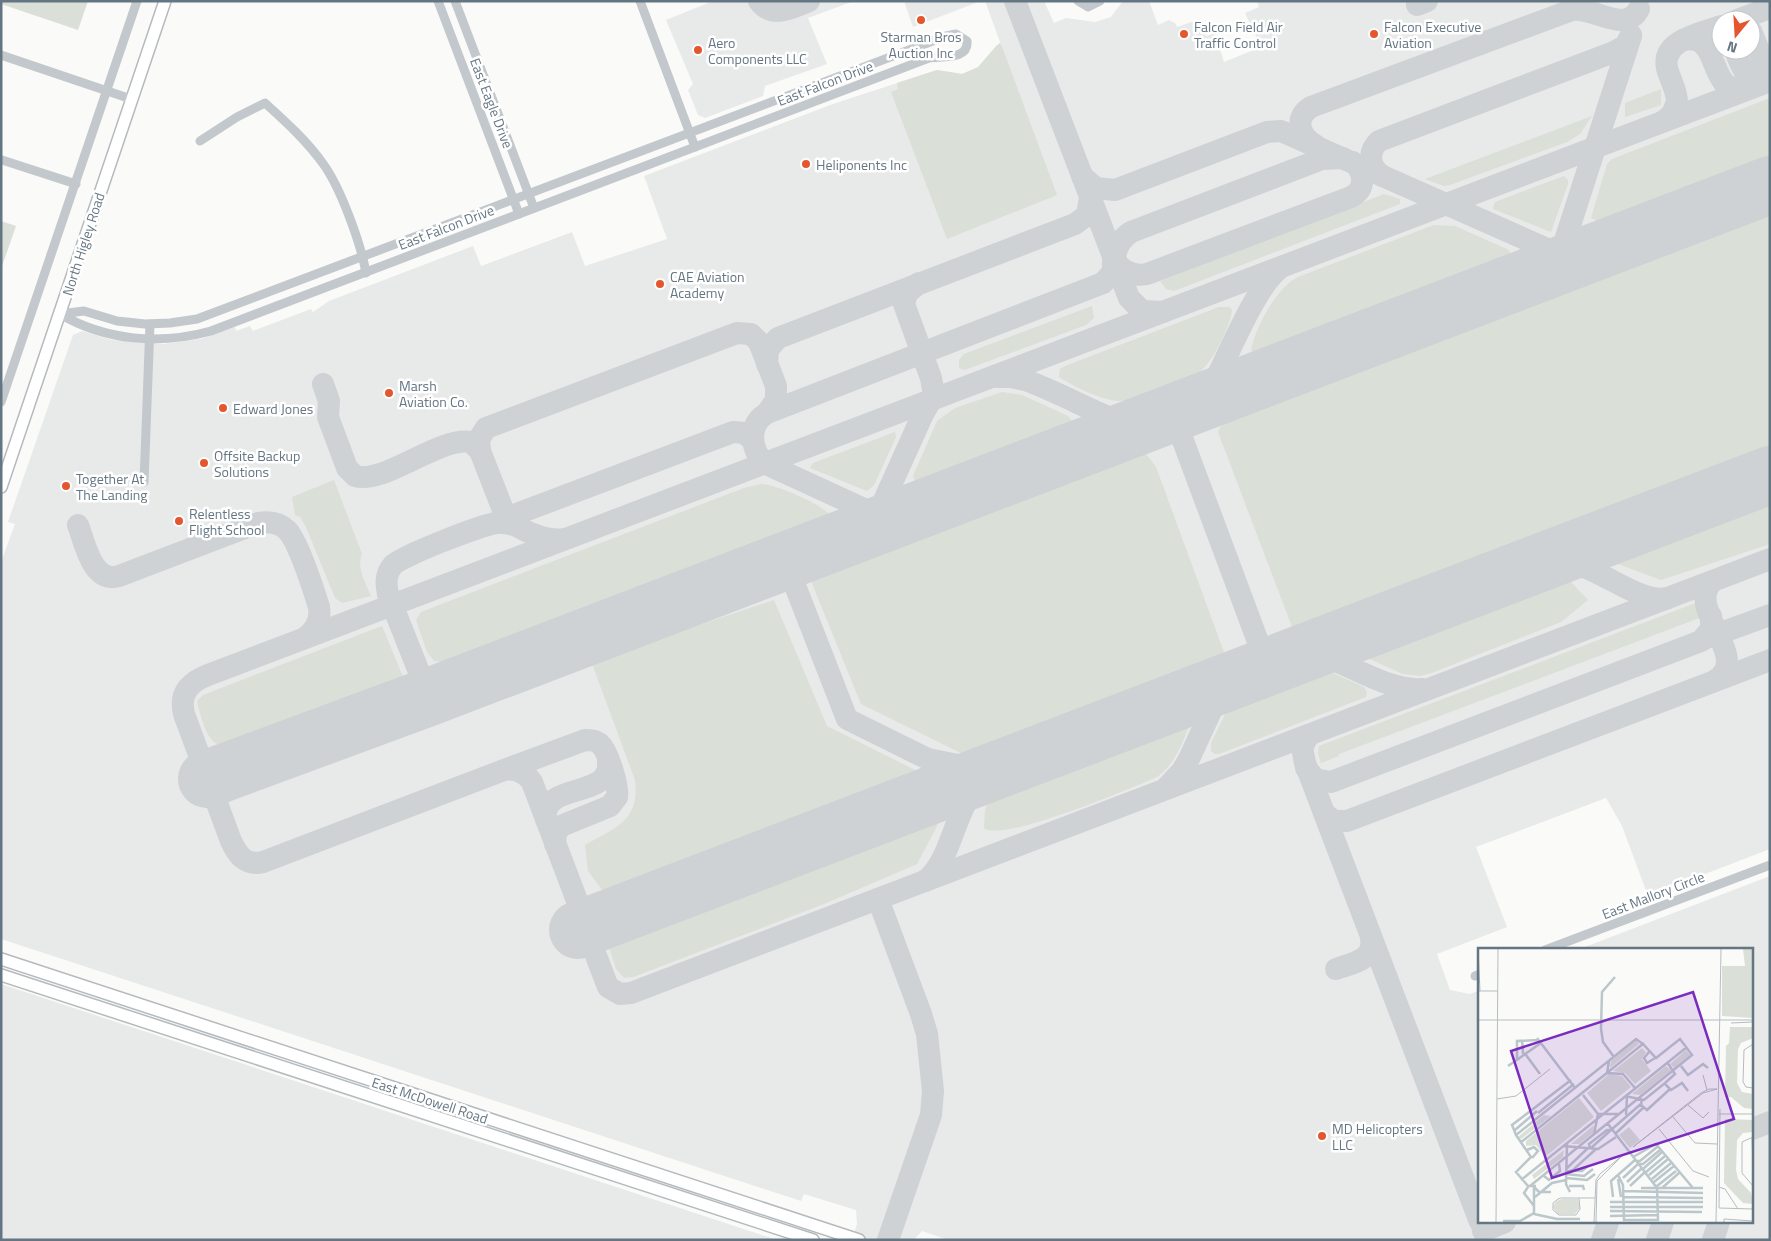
<svg xmlns="http://www.w3.org/2000/svg" width="1771" height="1241" font-family="'Titillium Web',sans-serif">
	<rect width="100%" height="100%" fill="#fafaf8"/>
	<g fill="#e8e9e9" fill-rule="evenodd">
		<polygon points="713,1 854,1 808,18 827,64 765,86 763,96 705,118 698,115 688,90 693,84 666,20"/>
		<polygon points="904,1 981,1 913,27"/>
		<path d="M985,1H1044L1054,23L1066,18L1095,22L1111,17L1123,1H1149L1158,25L1169,20L1175,23L1177,27L1200,19L1206,36L1215,33L1224,62L1261,47L1245,13L1259,7L1257,1H1770V849L1648,896L1622,826L1606,798L1476,847L1507,927L1437,954L1450,990L1470,994L1480,990V1222H1752V950H1577L1770,876V1240H948L922,1231L914,1240H852L857,1224L856,1210L804,1194L801,1201L1,939V562L15,524L8,522L73,335L82,331L112,340L163,344L200,339L235,327L236,331L250,326L253,331L311,309L313,312L329,301L473,246L481,266L572,232L585,266L667,239L644,176L833,104L937,70L962,74L978,68L1000,42ZM1721,20H1751V50H1721Z"/>
		<polygon points="1,984 777,1240 1,1240"/>
	</g>
	<g fill="#dadfd7">
		<polygon points="1,1 88,1 78,30 1,4"/>
		<polygon points="1001,44 1057,195 947,239 891,92 898,89 897,83 937,70 962,74 978,67 997,45"/>
		<polygon points="1661,89 1661,105 1625,117 1625,103"/>
		<polygon points="1770,98 1770,157 1600,222 1591,218 1607,164 1612,159"/>
		<polygon points="1592,116 1580,134 1567,142 1450,185 1444,186 1425,179"/>
		<polygon points="1564,176 1568,180 1568,184 1551,232 1493,209 1495,202"/>
		<polygon points="1384,194 1400,199 1400,204 1174,291 1166,289 1160,281"/>
		<polygon points="1770,212 1770,454 1305,631 1292,627 1218,432 1223,421"/>
		<polygon points="1,221 16,226 1,269"/>
		<path d="M1434,225L1455,226L1509,250L1511,256L1257,353L1251,351C1255,327 1277,287 1298,277Z"/>
		<polygon points="1092,306 1094,318 1086,325 970,368 964,370 959,368 959,360 964,354"/>
		<path d="M1219,307H1229L1232,310C1231,325 1213,361 1201,371C1187,383 1138,401 1119,401C1104,401 1072,386 1059,377L1060,369L1065,366Z"/>
		<polygon points="1002,392 1022,395 1068,416 1072,421 919,482 915,482 913,476 937,421 955,408"/>
		<polygon points="895,432 896,437 874,485 867,491 810,468 813,463"/>
		<polygon points="1136,451 1147,455 1156,467 1224,652 1222,660 1211,667 1101,707 971,758 861,704 811,581"/>
		<path d="M334,480L362,554C356,567 366,584 371,596L342,603L335,598L306,527L300,517L295,515L292,497Z"/>
		<path d="M761,484C778,485 818,503 829,514L444,662L434,661L427,652L416,620L421,612L744,488Z"/>
		<polygon points="1770,498 1770,544 1661,580 1607,560"/>
		<polygon points="1557,579 1571,582 1588,600 1561,622 1429,674 1419,676 1403,674 1365,657 1368,651"/>
		<path d="M774,600L827,726L925,775L631,888L603,891L588,871L585,845C616,827 640,821 635,780L591,661Z"/>
		<polygon points="1693,604 1696,604 1702,617 1339,754 1339,756 1321,763 1318,753 1319,746"/>
		<path d="M382,626L403,677L224,746C206,745 201,716 197,701L203,695Z"/>
		<polygon points="1324,669 1364,687 1367,692 1366,697 1219,754 1215,754 1211,751 1211,743 1230,704"/>
		<path d="M1186,721L1189,726C1182,745 1174,765 1157,777C1131,788 1003,843 984,828L985,811L990,794Z"/>
		<polygon points="944,813 917,864 824,904 633,977 624,978 616,969 609,947 617,937"/>
	</g>
	<g fill="none" stroke-linecap="round" stroke-linejoin="round">
		<g stroke="#ced2d4" stroke-width="22">
			<path d="M759,1C772,19 792,8 809,1"/>
			<polyline points="1015,1 1129,298 1142,311 1163,312"/>
			<polyline points="1417,5 1427,1"/>
			<polyline points="1737,20 1770,8"/>
			<polyline points="1751,31 1762,58 1770,68"/>
			<path d="M1683,40C1714,34 1710,69 1726,85L1740,90L1750,88"/>
			<path d="M1735,50C1741,67 1747,85 1770,80"/>
			<path d="M1664,121L1672,114L1677,102C1677,90 1670,80 1667,68C1661,40 1702,33 1721,26"/>
			<path d="M1315,145C1300,136 1293,118 1311,107L1572,10C1593,6 1625,35 1639,9"/>
			<polyline points="1082,176 1096,188 1115,190 1267,132 1281,131 1554,252 1566,256 1590,253"/>
			<path d="M1383,176C1369,168 1367,152 1379,141L1614,52L1625,46L1631,35"/>
			<path d="M1113,258C1121,271 1132,277 1147,274L1351,197C1366,189 1365,173 1353,162"/>
			<path d="M1116,266C1113,251 1119,240 1131,232L1322,159L1343,158"/>
			<path d="M1278,270C1254,289 1225,363 1209,393C1199,414 1178,403 1182,438L1260,647L1273,656L1293,657"/>
			<polyline points="1540,272 1552,264 1562,250 1631,36"/>
			<polyline points="767,364 768,349 778,338 1075,224 1087,215 1090,198"/>
			<path d="M997,377H1011L1025,380C1050,389 1075,402 1099,413C1109,417 1124,426 1135,426C1158,427 1164,415 1182,438"/>
			<path d="M323,384L329,401L328,417L347,468L355,476C385,485 439,436 471,442L480,451L505,515C514,529 547,542 564,539"/>
			<polyline points="480,451 479,439 486,428 737,333 751,334 759,342 776,386 776,400 767,413"/>
			<polyline points="506,518 733,432 744,433 753,440"/>
			<path d="M888,520L764,463C750,448 748,424 767,413L1103,283L1113,272V258"/>
			<path d="M78,525C85,543 92,584 119,576L258,523C269,521 279,522 287,530C298,541 314,591 319,607C321,620 316,630 305,638"/>
			<polyline points="872,527 923,414 934,395 931,378 904,304 907,293 919,283"/>
			<polyline points="785,560 847,719 928,759 992,772"/>
			<path d="M1544,561C1586,552 1635,606 1668,598"/>
			<path d="M1713,581C1683,609 1755,658 1714,681"/>
			<polyline points="1704,639 1770,615"/>
			<path d="M1306,652C1345,658 1384,692 1423,689"/>
			<path d="M1241,677C1253,668 1259,662 1260,647"/>
			<path d="M429,697L388,594C386,584 385,574 393,565C401,556 482,525 496,523C503,522 508,524 515,525"/>
			<polyline points="1309,735 1302,747 1305,763 1480,1222"/>
			<polyline points="1306,768 1315,779 1331,782 1701,641 1711,629 1711,616"/>
			<path d="M504,770L585,740C590,740 596,740 600,744C608,751 619,787 617,797L610,806L561,826L556,833L555,844"/>
			<polyline points="1167,787 1182,771 1188,761 1224,683"/>
			<polyline points="1324,813 1334,821 1347,821 1770,660"/>
			<path d="M546,819C541,781 613,800 608,761"/>
			<path d="M925,881C956,858 953,796 992,772"/>
			<polyline points="878,899 921,1014 927,1034 933,1091 931,1115 888,1240"/>
			<polyline points="585,927 608,987 620,994 631,993 1770,559"/>
			<path d="M587,927L532,782C525,772 516,768 504,770L263,862C246,866 238,856 231,841L184,714C179,693 190,682 208,675L1770,81"/>
			<path d="M1336,969C1353,963 1375,960 1371,938"/>
			<polyline points="1752,1129 1770,1122"/>
			<polyline points="1483,1231 1505,1222"/>
			<polyline points="1602,1240 1608,1222"/>
			<polyline points="1657,1240 1663,1222"/>
			<polyline points="1713,1240 1719,1222"/>
		</g>
		<g stroke="#ced2d4" stroke-width="58">
			<polyline points="207,779 429,697 1770,185"/>
			<polyline points="578,930 1770,475"/>
		</g>
		<defs>
			<g id="major">
				<polyline points="1,487 165,1"/>
				<polyline points="1,959 859,1240"/>
				<polyline points="1,975 813,1240"/>
			</g>
		</defs>
		<use href="#major" stroke="#b5babe" stroke-width="14"/>
		<g stroke="#c3c8cc" stroke-width="9">
			<polyline points="438,1 519,214"/>
			<polyline points="455,1 534,208"/>
			<polyline points="640,1 695,147"/>
			<polyline points="1078,1 1088,7 1100,1"/>
			<path d="M956,34L967,41C969,60 942,56 929,58L211,331C160,345 106,341 60,314L84,311L117,321L145,324L170,323L197,319L946,36Z"/>
			<polyline points="1,55 131,99"/>
			<path d="M200,141L237,117L265,103C286,122 308,142 324,165C341,189 361,244 366,273"/>
			<polyline points="2,160 76,184"/>
			<polyline points="1,402 137,1"/>
			<polyline points="144,482 150,324"/>
			<polyline points="1545,950 1770,865"/>
			<polyline points="1475,976 1480,974"/>
		</g>
		<use href="#major" stroke="#fff" stroke-width="11"/>
	</g>
	<g fill="#e4572e" stroke="#fff" stroke-width="2">
		<circle cx="921" cy="20" r="5"/>
		<circle cx="1184" cy="34" r="5"/>
		<circle cx="1374" cy="34" r="5"/>
		<circle cx="698" cy="50" r="5"/>
		<circle cx="806" cy="164" r="5"/>
		<circle cx="660" cy="284" r="5"/>
		<circle cx="389" cy="393" r="5"/>
		<circle cx="223" cy="408" r="5"/>
		<circle cx="204" cy="463" r="5"/>
		<circle cx="66" cy="486" r="5"/>
		<circle cx="179" cy="521" r="5"/>
		<circle cx="1322" cy="1136" r="5"/>
	</g>
	<g text-anchor="middle" dominant-baseline="central" stroke-width="5" stroke-linejoin="round" paint-order="stroke">
		<g font-size="14" fill="#657683" stroke="#fff" text-anchor="start">
			<text x="1194" y="26">Falcon Field Air<tspan x="1194" dy="16">Traffic Control</tspan></text>
			<text x="1384" y="26">Falcon Executive<tspan x="1384" dy="16">Aviation</tspan></text>
			<text x="921" y="36" text-anchor="middle">Starman Bros<tspan x="921" dy="16">Auction Inc</tspan></text>
			<text x="708" y="42">Aero<tspan x="708" dy="16">Components LLC</tspan></text>
			<text x="816" y="164">Heliponents Inc</text>
			<text x="670" y="276">CAE Aviation<tspan x="670" dy="16">Academy</tspan></text>
			<text x="399" y="385">Marsh<tspan x="399" dy="16">Aviation Co.</tspan></text>
			<text x="233" y="408">Edward Jones</text>
			<text x="214" y="455">Offsite Backup<tspan x="214" dy="16">Solutions</tspan></text>
			<text x="76" y="478">Together At<tspan x="76" dy="16">The Landing</tspan></text>
			<text x="189" y="513">Relentless<tspan x="189" dy="16">Flight School</tspan></text>
			<text x="1332" y="1128">MD Helicopters<tspan x="1332" dy="16">LLC</tspan></text>
		</g>
		<g font-size="14" fill="#657683" stroke="#fff">
			<text transform="translate(825 83) rotate(-21)">East Falcon Drive</text>
			<text transform="translate(492 103) rotate(69)">East Eagle Drive</text>
			<text transform="translate(446 227) rotate(-21)">East Falcon Drive</text>
			<text transform="translate(83 244) rotate(-72)">North Higley Road</text>
			<text transform="translate(1653 895) rotate(-21)">East Mallory Circle</text>
			<text transform="translate(430 1100) rotate(18)">East McDowell Road</text>
		</g>
	</g>
	<g transform="translate(1478 948)">
		<rect width="275" height="275" fill="#fafaf8"/>
		<path d="M265,1H275V70L244,68V18H267ZM252,79H275V90L263,95L260,101L259,135L264,144L275,146V161L266,160L253,149H247L248,98L251,95ZM158,92L161,96L132,120L133,113ZM164,100L168,104L164,111L173,123L157,136L147,125L135,123ZM208,102L212,107L196,120L192,116ZM188,118L193,122L176,136L162,147L154,146ZM131,126L144,128L153,139L123,163L109,145ZM101,150L116,169L67,209L58,197L48,198V193ZM66,167L73,168L43,191L40,189ZM247,171L275,172V184L265,185L259,192L258,222L260,231L273,245L275,256L265,255L246,235ZM116,177L115,185L101,196H93ZM151,179L162,192L152,200L141,187ZM86,202L85,209L56,231L54,227ZM84,251H100L102,260L97,266H79L75,259L78,253Z" fill="#dadfd7"/>
		<path fill="none" stroke="#bbc7cb" stroke-width="2.5" d="M59,90L97,140M44,92L45,105L48,107M171,104L166,110L169,115L177,110M48,107L62,126M136,109L125,94L123,81L124,44L137,29M42,111L39,110V93L60,92M131,113L129,125L145,126L157,140M30,118L63,95M203,118L210,127L225,116L230,120M186,135L193,142L204,135L210,143M187,135L197,126L189,114M105,147L120,166M147,148L166,152L187,135M164,151L163,157L169,162L192,141M60,165L96,136M120,166H140M148,167L149,148M130,176L179,240L180,272H146L145,237L140,227M37,182L59,163M116,186L120,166M137,186L165,160M38,187L34,177L93,132M42,195L166,95M89,195L88,236L92,244M85,198L120,201L138,189M112,200L111,196L129,182H133L164,155M113,200L133,182M49,202L56,199L60,203L54,210M155,209L178,196L215,240M158,213H162L179,199M161,216H165L182,202M88,221L110,200M165,221L184,204M94,223H104L110,218M88,224L95,222L118,201M168,224L187,208M88,226L106,228L115,221M171,227L190,211M66,228L71,232L82,223L81,216M88,230L109,232L117,226M145,230L160,216M140,231L143,249M174,231L193,215M43,232L209,99M149,234L164,220M176,234L196,218M52,238L214,107L202,91L178,110L165,96M58,238H50L38,224L53,209L38,187L158,91L165,96M91,238H105L106,242M152,238L167,224M179,238L198,223M50,239L46,245L56,258M57,240L61,244H73M163,240H225M184,240L201,225M146,243L225,245M57,249L74,235L88,232M135,249L133,233L157,212M146,249L225,250M132,254H225M132,259H225M132,263L224,264M56,266L79,271H102M132,268L180,267M25,273H42L56,265V239"/>
		<path fill="none" stroke="#b5bdc2" stroke-width="1" d="M0,1L2,43M0,43H20M0,72H275M253,75L275,74M275,96L266,102L265,134L268,139L275,140M225,127L229,142M231,141H239L225,145L155,199L223,145ZM19,151L38,148L72,121M210,157L225,170L231,164M242,161L241,260L275,261M241,166H275M195,169L217,195L239,196M181,181L215,223L231,229M274,189L275,224M275,189L264,194V225L275,238M241,239L247,241L260,261M101,250L102,261L98,267H81L75,262V255L80,251L83,250H117M18,274L20,1M116,274L118,232L122,226L145,207L119,233L118,274M238,274L243,1M246,274V271L275,273"/>
		<path fill="#7b2cbf" fill-opacity="0.15" stroke="#7b2cbf" stroke-width="2.5" d="M215,44L256,171L74,230L33,103Z"/>
		<rect width="275" height="275" fill="none" stroke="#657683" stroke-width="2.5"/>
	</g>
	<rect width="1771" height="1241" fill="none" stroke="#657683" stroke-width="5"/>
	<g transform="translate(1736 35) rotate(198)"><circle r="24" fill="#ffffff" stroke="#c1c8cd"/>
	<path d="M0-4L9 19L0 12L-9 19Z" fill="#e4572e"/>
	<text y="-8" font-size="14" font-weight="bold" text-anchor="middle" fill="#657683">N</text>
	</g>
</svg>
